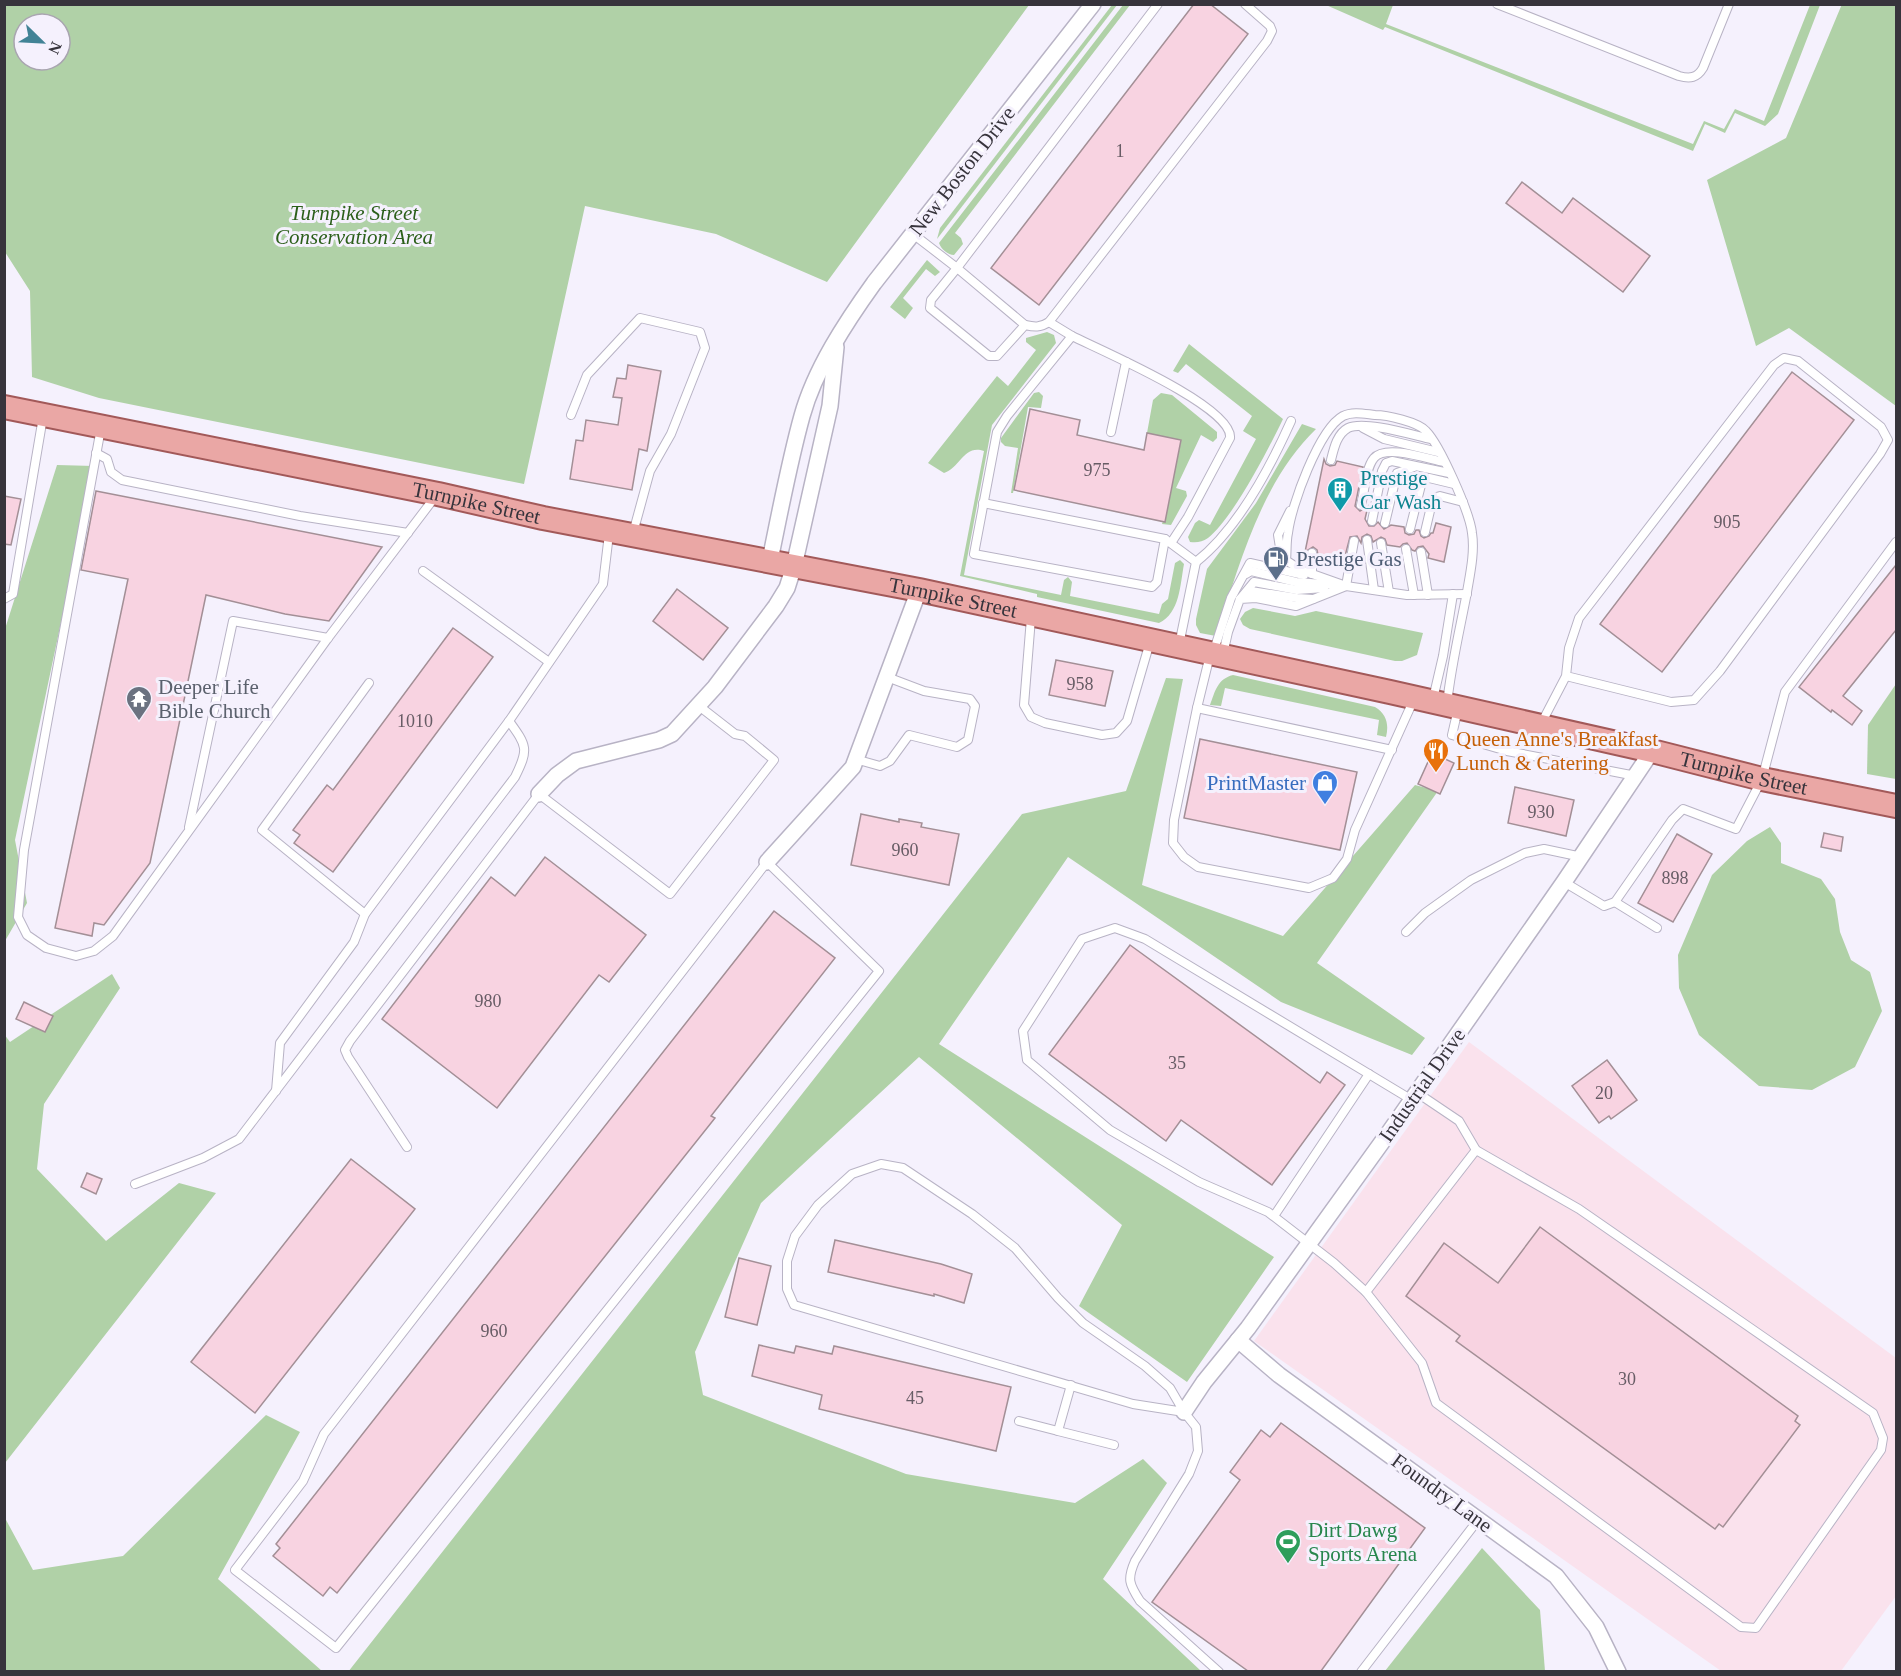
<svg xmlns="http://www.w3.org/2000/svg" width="1901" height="1676" font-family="'Times New Roman',serif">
	<rect width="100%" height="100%" fill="#f5f1fd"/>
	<polygon fill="#fae2ed" points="1469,1042 1896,1358 1896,1596 1841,1671 1721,1671 1254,1341"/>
	<g fill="#b0d1a7" fill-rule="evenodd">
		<path d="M5,4H1029V5L827,282L716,234L585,206L524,484L99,398L32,377L30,291L5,252ZM24,24H60V60H24Z"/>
		<polygon points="1842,4 1896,5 1896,406 1789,328 1756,346 1707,180 1786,138"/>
		<polygon points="1112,5 1117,5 937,239 940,228"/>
		<path d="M1123,5H1130L955,233L961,238L963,244L954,255C948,255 941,249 939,243Z"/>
		<polygon points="1326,5 1393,5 1386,24 1693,144 1704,121 1724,129 1735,109 1764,121 1810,5 1820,5 1778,114 1765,126 1735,113 1725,133 1705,124 1693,151 1385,27 1383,30"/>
		<polygon points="927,260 940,272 935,276 926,269 903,298 913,308 905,319 890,307"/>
		<path d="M1047,332L1054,335L1056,343L992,425L964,575L1061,595L1064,580L1068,577L1072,582L1070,596L1159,614L1162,604L1168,599L1175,563L1180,560L1184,564C1180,585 1180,613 1159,623L1037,597V594L960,576L984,451C964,444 960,468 944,473L928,463L997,376L1008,386L1036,350L1026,342V338Z"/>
		<path d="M1189,344L1283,419C1268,450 1233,518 1208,538C1202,542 1197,543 1190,542L1188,537L1195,523L1199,520L1210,525L1256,439L1243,431L1252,416L1186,364L1178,373L1173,371Z"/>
		<polygon points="1039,392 1043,396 1041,408 1028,407 1013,493 1011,493 1018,448 1005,446 1001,442 1001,438 1034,393"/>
		<polygon points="1161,393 1172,395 1217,432 1217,438 1213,442 1201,435 1176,488 1186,491 1187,496 1171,525 1162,524 1163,521 1165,521 1181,441 1147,433 1153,400"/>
		<path d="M1302,424L1316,429C1261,482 1239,566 1216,636L1200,633L1196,625V619L1207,569L1256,503Z"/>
		<polygon points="57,465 94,466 15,840 27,903 5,941 5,629"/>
		<polygon points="1253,608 1295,616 1316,611 1423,633 1417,655 1402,661 1395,661 1250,629 1243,625 1240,619 1245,612"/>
		<path d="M1233,675L1375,707C1387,714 1389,725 1386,737L1377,735L1379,720L1225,688L1221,706L1210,705C1215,692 1217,679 1233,675Z"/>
		<polygon points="1166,678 1183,679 1142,885 1283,936 1415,785 1438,791 1317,963 1425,1038 1412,1055 1281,1002 1068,857 939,1044 1274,1257 1187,1382 1079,1306 1122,1225 919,1057 761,1203 695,1352 703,1395 906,1474 1075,1503 1143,1459 1167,1483 1103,1579 1201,1671 348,1672 1022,814 1126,791"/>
		<polygon points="1896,684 1896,779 1867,774 1868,725"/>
		<polygon points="1770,827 1781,843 1781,863 1821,879 1835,899 1840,932 1851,960 1870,972 1882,1011 1855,1067 1812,1090 1759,1086 1699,1035 1679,988 1678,955 1712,875 1747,841"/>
		<polygon points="112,974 120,988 44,1104 37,1169 106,1241 179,1183 216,1193 5,1463 4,1034 10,1042"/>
		<polygon points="266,1415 300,1432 218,1579 322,1671 5,1671 5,1518 33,1570 123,1556"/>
		<polygon points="1482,1548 1540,1610 1545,1671 1385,1671"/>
	</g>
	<g fill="#f8d3e1" stroke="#a38f96" stroke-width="1.5">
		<polygon points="1194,4 1210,4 1248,34 1039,305 991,268"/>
		<polygon points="1522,182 1562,213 1573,198 1650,256 1623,292 1506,203"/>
		<polygon points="628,365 661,371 647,451 639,449 632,490 570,479 576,440 583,441 586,420 618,425 622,398 613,397 617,378 626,379"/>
		<polygon points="1792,372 1854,420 1662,672 1600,624"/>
		<polygon points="1030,409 1080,420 1077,435 1144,450 1147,433 1181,440 1165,522 1014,490"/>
		<polygon points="1324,459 1326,464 1330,466 1335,465 1337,461 1363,467 1355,506 1360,511 1368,506 1365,519 1369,526 1374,526 1378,522 1384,529 1391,525 1404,527 1405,533 1409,535 1414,534 1416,530 1419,530 1421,536 1424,538 1429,536 1431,533 1433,533 1436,523 1451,527 1444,562 1428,558 1429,554 1423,546 1418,547 1415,551 1412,550 1407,543 1403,544 1400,547 1387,545 1385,539 1381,537 1373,542 1371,536 1367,534 1362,537 1361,543 1357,536 1350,537 1344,560 1318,555 1317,550 1313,547 1305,552"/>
		<polygon points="96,491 382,547 329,621 285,614 206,595 150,863 104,925 94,923 92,936 55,928 128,579 81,570"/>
		<polygon points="4,496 21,499 11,545 4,544"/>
		<polygon points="1896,565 1896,630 1843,696 1862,711 1852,725 1832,710 1831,712 1799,687"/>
		<polygon points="677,589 728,628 703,660 653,621"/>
		<polygon points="453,628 493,657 333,872 294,843 300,835 293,830 327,785 333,790"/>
		<polygon points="1056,660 1113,671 1105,706 1049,695"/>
		<polygon points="1200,739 1357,772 1340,850 1184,818"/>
		<polygon points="1432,753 1454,763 1440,794 1418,784"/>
		<polygon points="1515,787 1574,800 1566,836 1508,823"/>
		<polygon points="861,814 899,822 899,819 922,823 921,827 959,834 949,885 851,865"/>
		<polygon points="1824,833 1843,837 1841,851 1821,847"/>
		<polygon points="1677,834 1712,854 1673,922 1638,903"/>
		<polygon points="545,857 646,935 609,982 599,975 497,1108 382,1019 491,877 515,896"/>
		<polygon points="774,911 835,958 711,1116 715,1118 337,1593 330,1587 323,1596 273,1556 280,1548 276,1544"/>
		<polygon points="1130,945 1320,1083 1327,1072 1345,1085 1272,1185 1181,1120 1166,1141 1049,1054"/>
		<polygon points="24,1002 53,1016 45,1032 16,1019"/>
		<polygon points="1607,1060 1637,1100 1611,1119 1609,1116 1599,1123 1572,1086"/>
		<polygon points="351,1159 415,1209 255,1413 191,1362"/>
		<polygon points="87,1173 102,1179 96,1194 81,1187"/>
		<polygon points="1540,1227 1798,1416 1795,1421 1800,1425 1723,1527 1719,1524 1715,1529 1456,1341 1460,1336 1406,1296 1444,1243 1498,1283"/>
		<polygon points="835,1240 941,1264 972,1274 964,1303 934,1294 934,1296 828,1272"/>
		<polygon points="739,1258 771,1266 757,1325 725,1317"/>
		<polygon points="759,1345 794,1353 796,1346 832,1354 834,1346 1011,1387 996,1451 819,1409 822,1395 752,1376"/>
		<polygon points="1281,1423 1425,1528 1321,1671 1248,1671 1152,1602 1240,1480 1230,1472 1261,1430 1270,1437"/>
	</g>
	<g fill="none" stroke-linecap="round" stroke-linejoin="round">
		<defs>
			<g id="lane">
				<path d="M1497,4L1679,76C1690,79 1697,78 1703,68L1729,4"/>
				<path d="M913,234L957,268L931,300L930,308L989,356H997L1025,325C1034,327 1040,328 1049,322L1267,41L1272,31L1270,26L1245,4"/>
				<polyline points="1049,322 1072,336 1007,416 997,432 974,554 1152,587 1157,582 1165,539 1196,562 1179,645"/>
				<polyline points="1025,325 957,268 1158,4"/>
				<path d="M1072,336C1100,350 1234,407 1230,438L1188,517L1171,543"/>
				<polyline points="571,415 587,375 640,318 700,332 705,348 671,434 650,471 633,533"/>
				<polyline points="101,428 24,850 18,917 27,935 46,948 76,956 94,951 113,936 328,638 435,497"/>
				<polyline points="1363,428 1384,439 1438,452"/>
				<polyline points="1111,432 1126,362"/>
				<polyline points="96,453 107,459 111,472 122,480 300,516 408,533"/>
				<path d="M1331,460C1334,448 1337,434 1348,428C1364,420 1413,435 1431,439"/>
				<polyline points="983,503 1165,539"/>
				<path d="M1361,505C1365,491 1365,469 1374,458C1386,444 1428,459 1444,462"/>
				<polyline points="1290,511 1278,535 1281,554 1284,559 1301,570 1346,586 1407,595 1467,594"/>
				<polyline points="1372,521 1382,471 1386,463 1392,461 1449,473"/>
				<polyline points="1385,523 1397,473 1414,467"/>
				<polyline points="1410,529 1422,481 1429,478 1454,484"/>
				<polyline points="1425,532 1433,498 1440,496 1463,502"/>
				<polyline points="1367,540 1374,590"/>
				<polyline points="1381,543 1389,592"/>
				<polyline points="1406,549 1414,595"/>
				<polyline points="1421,552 1428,595"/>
				<polyline points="1312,553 1312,574"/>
				<path d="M1286,560C1287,551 1286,542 1288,533C1291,506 1319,429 1343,416C1353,411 1365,414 1375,415C1387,415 1418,422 1426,431C1440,445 1470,513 1472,533C1475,552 1470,574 1467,592C1460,629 1451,666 1447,704"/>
				<path d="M1196,562C1238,529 1269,470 1291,421"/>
				<polyline points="423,571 549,662"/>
				<polyline points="1246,574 1251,571 1296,582 1336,585"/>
				<polyline points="1346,586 1354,541"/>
				<polyline points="1246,595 1251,591 1297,598 1313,599"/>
				<polyline points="4,599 13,594 43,417"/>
				<polyline points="1240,599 1254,582 1297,590 1324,588"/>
				<polyline points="1031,618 1024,705 1031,717 1045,723 1102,735 1116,733 1127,721 1150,642"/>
				<polyline points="1213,653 1231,598 1250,563 1304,575"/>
				<polyline points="1223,654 1228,632 1240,599 1256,598 1296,606 1346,586"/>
				<polyline points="1210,655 1197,708 1174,820 1173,843 1184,857 1198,867 1309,888 1333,878 1347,859 1355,830 1414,699"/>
				<polyline points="1433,699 1443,656 1453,594"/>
				<polyline points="1197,708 1392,750"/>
				<polyline points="1458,709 1452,735 1507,751 1636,776"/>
				<polyline points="1542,722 1566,676 1569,648 1579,618 1774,365 1784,358 1798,361 1881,427 1888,440 1880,454 1720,671 1694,700 1671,702 1566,676"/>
				<polyline points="855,759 880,766 890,761 909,735 957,747 968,740 975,706 970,699 924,691 887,677"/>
				<polyline points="189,827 233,621 328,638"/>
				<polygon points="767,862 879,971 336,1648 235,1570 303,1481 324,1434"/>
				<polyline points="1564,882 1604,906 1615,902 1672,820 1683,809 1736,829 1762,779 1785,692 1896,542"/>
				<polyline points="1615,902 1657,928"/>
				<polyline points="365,914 262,830 369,683"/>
				<polyline points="1406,932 1425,913 1471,880 1525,853 1544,849 1582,857"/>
				<polyline points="276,1091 280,1043 354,942 365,914 509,721 603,584 609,534"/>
				<polyline points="1412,1100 1145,939 1115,928 1082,939 1023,1031 1027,1060 1110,1130 1199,1182 1268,1212 1334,1263 1366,1292 1422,1363 1436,1403 1741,1627 1756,1628 1881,1450 1883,1438 1873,1413 1579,1209 1476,1150 1459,1121 1416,1092"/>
				<polyline points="407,1147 348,1057 345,1050 350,1041 539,794 670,894 774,760 745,736 735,734 699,706"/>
				<path d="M135,1184L203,1158L239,1139L515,777C529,749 527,746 509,721"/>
				<polyline points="1274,1216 1369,1074"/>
				<polyline points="1366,1292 1476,1150"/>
				<polyline points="1071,1385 1058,1431 1114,1445"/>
				<path d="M1184,1412L1133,1404L794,1305L787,1289V1261L795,1236L818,1205L852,1174L881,1164L903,1168L972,1214L1015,1248L1058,1298L1083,1323L1145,1366L1170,1388L1184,1412L1196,1427L1198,1451L1189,1474L1135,1561C1127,1579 1129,1584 1140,1601L1219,1672"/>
				<polyline points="1019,1421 1058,1431"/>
				<polyline points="1361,1672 1478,1520"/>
			</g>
			<g id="street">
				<path d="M770,560C780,512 789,463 802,416C815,369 846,322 874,283L1093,4"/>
				<polyline points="539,794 557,775 576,761 659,740 672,734 715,687 776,606 787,588 794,566 830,406 836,347"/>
				<polyline points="767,862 853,767 919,590"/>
				<polyline points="1238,1340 1279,1375 1556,1576 1596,1627 1618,1672"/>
				<polyline points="1184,1412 1204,1382 1248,1328 1390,1131 1564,882 1652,751"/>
			</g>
			<g id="primary">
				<path id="s1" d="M4,407L438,494L543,518L919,590L1390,692L1652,751L1762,779L1896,806"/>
			</g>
		</defs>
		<use href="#lane" stroke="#b8b3c5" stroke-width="10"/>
		<use href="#street" stroke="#b8b3c5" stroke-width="18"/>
		<use href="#primary" stroke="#a25959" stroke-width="26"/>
		<use href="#lane" stroke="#fff" stroke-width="8"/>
		<use href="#street" stroke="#fff" stroke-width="15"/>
		<use href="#primary" stroke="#eaa7a5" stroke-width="22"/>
	</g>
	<defs>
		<symbol id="building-pin" viewBox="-11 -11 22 30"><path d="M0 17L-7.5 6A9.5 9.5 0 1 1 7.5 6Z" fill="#0f9aa8" stroke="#f5f1fd"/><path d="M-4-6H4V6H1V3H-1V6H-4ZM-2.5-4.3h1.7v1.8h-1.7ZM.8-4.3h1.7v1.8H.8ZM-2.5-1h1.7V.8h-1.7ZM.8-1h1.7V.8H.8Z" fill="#fff"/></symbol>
		<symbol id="fuel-pin" viewBox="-11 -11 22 30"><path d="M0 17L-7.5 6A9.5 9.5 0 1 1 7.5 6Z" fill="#5c6f8a" stroke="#f5f1fd"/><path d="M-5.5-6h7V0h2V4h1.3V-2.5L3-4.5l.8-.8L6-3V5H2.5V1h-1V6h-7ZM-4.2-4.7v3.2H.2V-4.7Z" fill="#fff"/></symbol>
		<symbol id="temple-pin" viewBox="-11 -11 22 30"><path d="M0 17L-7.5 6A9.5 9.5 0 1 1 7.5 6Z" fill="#6b7280" stroke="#f5f1fd"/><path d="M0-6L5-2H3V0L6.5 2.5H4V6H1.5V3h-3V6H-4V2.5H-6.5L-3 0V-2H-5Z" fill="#fff"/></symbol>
		<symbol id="restaurant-pin" viewBox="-11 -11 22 30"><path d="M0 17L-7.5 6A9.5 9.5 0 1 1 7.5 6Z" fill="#e8710a" stroke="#f5f1fd"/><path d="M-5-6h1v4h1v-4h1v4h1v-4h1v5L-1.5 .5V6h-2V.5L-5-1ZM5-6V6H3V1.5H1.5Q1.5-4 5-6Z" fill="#fff"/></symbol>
		<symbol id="shop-pin" viewBox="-11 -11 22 30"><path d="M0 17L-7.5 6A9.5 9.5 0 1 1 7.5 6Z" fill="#3f7fe0" stroke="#f5f1fd"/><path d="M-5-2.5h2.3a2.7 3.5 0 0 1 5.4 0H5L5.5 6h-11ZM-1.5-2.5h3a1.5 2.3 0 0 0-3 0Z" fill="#fff"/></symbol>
		<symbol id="stadium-pin" viewBox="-11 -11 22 30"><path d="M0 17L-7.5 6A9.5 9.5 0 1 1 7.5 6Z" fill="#2e9e5b" stroke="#f5f1fd"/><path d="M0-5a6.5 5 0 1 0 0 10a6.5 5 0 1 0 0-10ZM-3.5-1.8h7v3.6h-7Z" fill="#fff"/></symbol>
	</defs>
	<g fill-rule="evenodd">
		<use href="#building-pin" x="1325" y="475" width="30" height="40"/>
		<use href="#fuel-pin" x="1261" y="544" width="30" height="40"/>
		<use href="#temple-pin" x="124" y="684" width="30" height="40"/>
		<use href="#restaurant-pin" x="1421" y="736" width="30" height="40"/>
		<use href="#shop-pin" x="1310" y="768" width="30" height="40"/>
		<use href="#stadium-pin" x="1273" y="1527" width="30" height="40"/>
	</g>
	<g text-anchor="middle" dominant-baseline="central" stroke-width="6" stroke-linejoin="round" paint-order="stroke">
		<g font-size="18" fill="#675c65">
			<text x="1120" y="151">1</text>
			<text x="1097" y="470">975</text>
			<text x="1727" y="522">905</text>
			<text x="1080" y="684">958</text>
			<text x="415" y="721">1010</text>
			<text x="1541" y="812">930</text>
			<text x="905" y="850">960</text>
			<text x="1675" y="878">898</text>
			<text x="488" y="1001">980</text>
			<text x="1177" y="1063">35</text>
			<text x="1604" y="1093">20</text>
			<text x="494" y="1331">960</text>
			<text x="1627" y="1379">30</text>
			<text x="915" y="1398">45</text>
		</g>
		<g font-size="21" fill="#37343c" stroke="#f5f1fd">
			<text transform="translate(962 171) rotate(-52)">New Boston Drive</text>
			<text stroke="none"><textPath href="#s1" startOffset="482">Turnpike Street</textPath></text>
			<text stroke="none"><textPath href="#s1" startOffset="968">Turnpike Street</textPath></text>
			<text stroke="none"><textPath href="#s1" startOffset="1778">Turnpike Street</textPath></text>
			<text transform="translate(1422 1085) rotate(-55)">Industrial Drive</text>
			<text transform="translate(1442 1493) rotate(36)">Foundry Lane</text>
		</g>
		<g font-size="21" font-style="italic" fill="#2b5f1a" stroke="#f5f1fd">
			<text x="354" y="213">Turnpike Street<tspan x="354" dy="24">Conservation Area</tspan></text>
		</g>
		<g font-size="21" fill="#0d838f" stroke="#f5f1fd" text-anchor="start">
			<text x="1360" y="478">Prestige<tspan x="1360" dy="24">Car Wash</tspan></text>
		</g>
		<g font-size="21" fill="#4e5e75" stroke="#f5f1fd" text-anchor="start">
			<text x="1296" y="559">Prestige Gas</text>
		</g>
		<g font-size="21" fill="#5b616d" stroke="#f5f1fd" text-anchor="start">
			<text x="158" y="687">Deeper Life<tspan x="158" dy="24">Bible Church</tspan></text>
		</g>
		<g font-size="21" fill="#c56008" stroke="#f5f1fd" text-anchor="start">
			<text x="1456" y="739">Queen Anne's Breakfast<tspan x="1456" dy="24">Lunch &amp; Catering</tspan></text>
		</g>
		<g font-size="21" fill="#366cbe" stroke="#f5f1fd" text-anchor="end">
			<text x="1306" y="783">PrintMaster</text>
		</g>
		<g font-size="21" fill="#27864d" stroke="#f5f1fd" text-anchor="start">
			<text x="1308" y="1530">Dirt Dawg<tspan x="1308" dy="24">Sports Arena</tspan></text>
		</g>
	</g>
	<rect width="1901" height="1676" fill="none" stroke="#37343c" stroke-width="12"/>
	<g transform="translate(42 42) rotate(114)"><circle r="28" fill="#f5f1fd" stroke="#a9a5b0" stroke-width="1.5"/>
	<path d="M0-4.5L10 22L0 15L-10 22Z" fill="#428396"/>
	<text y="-9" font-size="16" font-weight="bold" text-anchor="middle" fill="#37343c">N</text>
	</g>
</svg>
